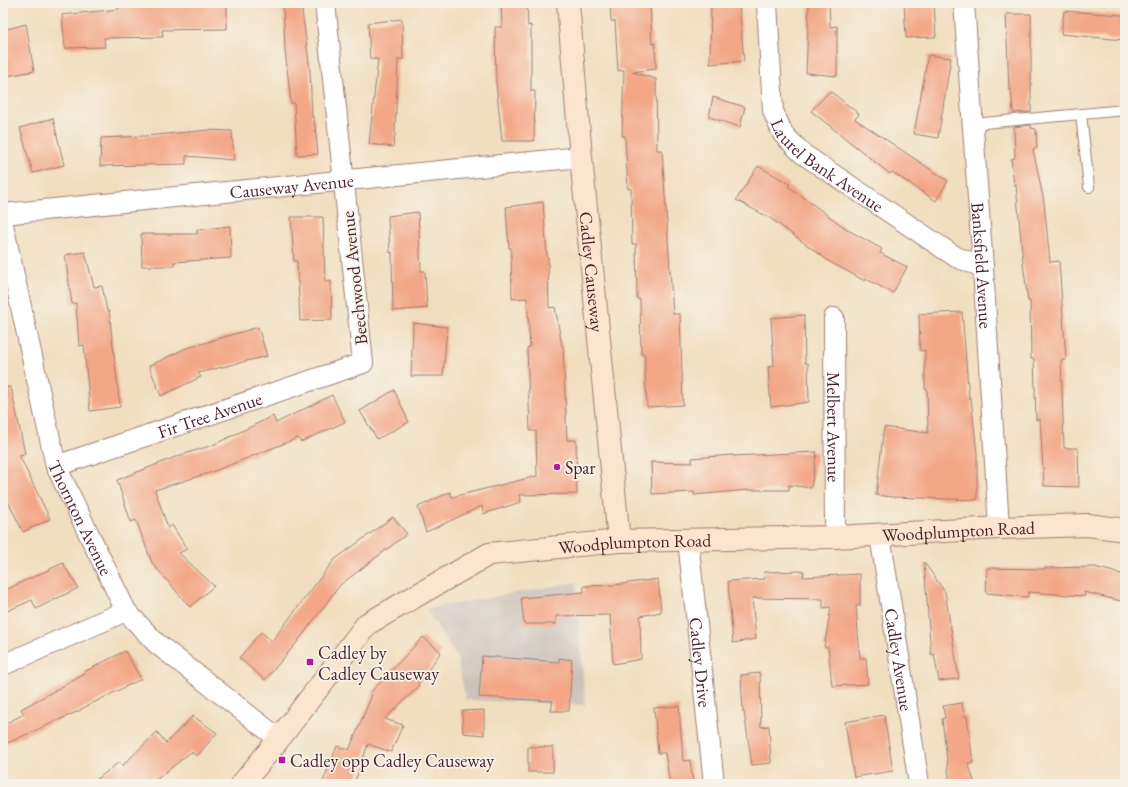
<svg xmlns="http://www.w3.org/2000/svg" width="1128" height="787" font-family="'EB Garamond',serif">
	<rect width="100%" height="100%" fill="#f7f3e8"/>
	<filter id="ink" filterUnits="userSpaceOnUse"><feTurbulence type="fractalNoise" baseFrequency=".025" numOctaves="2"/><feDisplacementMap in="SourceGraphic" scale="8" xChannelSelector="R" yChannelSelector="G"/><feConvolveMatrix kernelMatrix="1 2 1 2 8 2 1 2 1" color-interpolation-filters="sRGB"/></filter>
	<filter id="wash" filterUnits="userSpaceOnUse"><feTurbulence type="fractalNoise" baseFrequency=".012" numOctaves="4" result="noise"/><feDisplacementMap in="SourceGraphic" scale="16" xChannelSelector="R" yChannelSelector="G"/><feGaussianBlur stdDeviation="0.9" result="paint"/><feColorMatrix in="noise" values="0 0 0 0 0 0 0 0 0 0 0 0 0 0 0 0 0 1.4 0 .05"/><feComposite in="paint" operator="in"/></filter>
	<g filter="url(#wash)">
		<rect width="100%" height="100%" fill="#f1debf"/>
		<polygon fill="#ccc2b9" points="576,582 585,705 466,700 457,657 426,609"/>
		<g id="blocks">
			<g fill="#f3a787">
				<polygon points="164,3 227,3 227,29 162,30 163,37 104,38 105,47 65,48 62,15 119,9 119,7"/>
				<polygon points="283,3 301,3 310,70 312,117 314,117 318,154 297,155 294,103 291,103 285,51"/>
				<polygon points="501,3 527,3 528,26 531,25 531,91 535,91 534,141 502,141 496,82 495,27 502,27"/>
				<polygon points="610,3 650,3 652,44 655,43 656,69 632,72 656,79 657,150 662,150 673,314 680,314 683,405 647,407 644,354 641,354 640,299 637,299 636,244 632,244 631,188 628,189 625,136 622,136 624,70 618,71 615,21 611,21"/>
				<polygon points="711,3 739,3 744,61 710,64"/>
				<polygon points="809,3 829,3 830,27 837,26 837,76 806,73"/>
				<polygon points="904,3 934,3 936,37 906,38"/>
				<polygon points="1064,11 1123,15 1123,40 1061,34"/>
				<polygon points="1006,14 1031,14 1031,112 1013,113 1011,89 1009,90"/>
				<polygon points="402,19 403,59 398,59 395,134 393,147 369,144 378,59 370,59 368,23"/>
				<polygon points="26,24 34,71 7,76 3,63 3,30"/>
				<polygon points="928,55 951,58 938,138 914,134"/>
				<polygon points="830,91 859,114 855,119 948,181 936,201 892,172 890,174 811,111"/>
				<polygon points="713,97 745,107 740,127 709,117"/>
				<polygon points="53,118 64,165 33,173 20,128"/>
				<polygon points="1031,125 1031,128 1036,129 1037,148 1033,149 1044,202 1050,262 1059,261 1066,360 1061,360 1064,448 1078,448 1079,487 1044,486 1040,419 1036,420 1034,359 1031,359 1030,301 1028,301 1023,263 1016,184 1014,185 1011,159 1015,158 1014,127"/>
				<polygon points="209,130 232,131 234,160 186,156 186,164 100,166 101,138 145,136"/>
				<polygon points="758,166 790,184 788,186 848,230 882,249 880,253 907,267 893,293 866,279 865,281 830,262 770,218 736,200"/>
				<polygon points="543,202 547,257 548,257 549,308 555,307 562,346 563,346 567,440 576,440 577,494 519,495 521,502 483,514 482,506 426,532 418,507 450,492 452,497 537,476 536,431 530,431 527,348 530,347 527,298 512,299 511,248 509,248 506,207"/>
				<polygon points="418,212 421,271 425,271 427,308 393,311 392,252 390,253 388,216"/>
				<polygon points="291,217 323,217 325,282 331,281 332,320 300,321 297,261 294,261"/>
				<polygon points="230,226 231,258 174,262 174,266 142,266 141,234 197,234 197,230"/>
				<polygon points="85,252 94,287 102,286 107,311 109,311 120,407 90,411 84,345 79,346 76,303 72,304 65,255"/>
				<polygon points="962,312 969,398 971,398 977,454 977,500 893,497 876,495 884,427 928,433 927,389 925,389 925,350 920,351 919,314"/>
				<polygon points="804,315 805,363 808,363 809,402 771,407 768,367 774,366 771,318"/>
				<polygon points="413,323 447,327 443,376 411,376"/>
				<polygon points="258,327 267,356 198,373 201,377 161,396 149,366 184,349"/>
				<polygon points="11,387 25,454 19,455 50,519 23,532 3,491 3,388"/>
				<polygon points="394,390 409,422 377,439 360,411"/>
				<polygon points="332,395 345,422 301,442 298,438 212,472 155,490 168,528 172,525 187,549 179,553 214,586 190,607 152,563 136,520 131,522 117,480 178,456 213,445 273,416 276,423"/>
				<polygon points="817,452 811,488 789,485 789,490 748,490 694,495 694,492 652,494 651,462 692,463 692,458 733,455 733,456"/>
				<polygon points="393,517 407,534 340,585 298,641 265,680 239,658 261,632 272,641 334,560"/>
				<polygon points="924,562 945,592 959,679 939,681 934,654 931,655"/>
				<polygon points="63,563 78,588 36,609 32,600 3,613 3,591"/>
				<polygon points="1095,567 1125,575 1125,602 1084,592 1085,596 1028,592 1028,597 986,593 987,568 1044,569 1044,568"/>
				<polygon points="804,571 803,577 860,574 860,606 856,606 860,658 866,658 868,684 832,686 828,647 824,647 831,607 823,608 823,599 752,598 756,639 733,643 728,581 765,579 764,572"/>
				<polygon points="658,579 661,612 640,616 641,659 613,664 610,615 556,616 556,624 524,624 521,598 584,592 584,586 614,585"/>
				<polygon points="423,637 441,652 418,684 419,686 385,719 403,725 391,752 368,744 354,784 322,784 337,746 349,750 372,695 370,693"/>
				<polygon points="125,651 141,679 81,709 81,710 3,745 3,725 24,714 21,709 85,674 84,672"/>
				<polygon points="482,656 559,662 559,658 572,660 569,711 551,711 553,701 479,697"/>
				<polygon points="760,673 761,727 769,726 771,763 752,765 744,712 743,712 741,675"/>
				<polygon points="962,703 964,716 967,716 973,763 968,763 975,784 950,784 942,719 945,718 943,706"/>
				<polygon points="679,706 683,761 690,760 693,784 670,784 665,753 658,753 654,708"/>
				<polygon points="484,710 484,735 463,733 462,711"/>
				<polygon points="884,715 893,771 854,777 845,722"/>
				<polygon points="193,716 217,733 197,756 191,752 151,784 91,784 119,762 122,766 157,732 166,743"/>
				<rect x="528" y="747" width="25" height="25"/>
			</g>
		</g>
	</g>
	<g filter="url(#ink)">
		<use href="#blocks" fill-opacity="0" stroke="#9e7e75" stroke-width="1"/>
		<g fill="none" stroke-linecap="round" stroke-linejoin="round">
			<defs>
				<g id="lane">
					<polyline points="1081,114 1089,187"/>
					<polyline points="973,124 1125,110"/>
				</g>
				<g id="street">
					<path id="s1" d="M767,3L773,111L783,134L803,154L956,257L983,267"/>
					<path id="s2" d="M964,3L983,267L999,528"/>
					<path id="s3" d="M3,214L581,157"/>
					<path id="s4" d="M3,225L56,466L126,611L156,643L279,739"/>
					<path id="s5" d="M834,318L835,537"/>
					<path id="s6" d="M56,466L363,363L325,3"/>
					<path id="s7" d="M880,535L919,784"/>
					<path id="s8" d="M688,540L714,784"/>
					<polyline points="3,665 126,611"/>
				</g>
				<g id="secondary">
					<path id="s9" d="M568,3L581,157L619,541"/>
					<path id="s10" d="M242,784L279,739L367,624L489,554L619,541L835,537L999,528L1088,525L1125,530"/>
				</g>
			</defs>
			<use href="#lane" stroke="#9e7e75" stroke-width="12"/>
			<use href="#street" stroke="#9e7e75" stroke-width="22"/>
			<use href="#secondary" stroke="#9e7e75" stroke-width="24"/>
			<use href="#lane" stroke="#fff" stroke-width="10"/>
			<use href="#street" stroke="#fff" stroke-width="20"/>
			<use href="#secondary" stroke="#fce5cf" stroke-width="22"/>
		</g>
	</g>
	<g fill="#b5179e" stroke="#f7f3e8" stroke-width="1.5">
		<circle cx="557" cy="467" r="4"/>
		<rect x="306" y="658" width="8" height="8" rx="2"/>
		<rect x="278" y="756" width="8" height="8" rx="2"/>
	</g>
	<g text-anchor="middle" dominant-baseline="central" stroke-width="3.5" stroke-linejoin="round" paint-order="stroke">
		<g font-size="18" fill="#4a1f2b" stroke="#f7f3e8">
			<text stroke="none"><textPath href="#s1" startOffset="187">Laurel Bank Avenue</textPath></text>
			<text stroke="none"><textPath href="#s3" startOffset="290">Causeway Avenue</textPath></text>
			<text stroke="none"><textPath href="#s2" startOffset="263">Banksfield Avenue</textPath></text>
			<text stroke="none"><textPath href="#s9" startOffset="270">Cadley Causeway</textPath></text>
			<text transform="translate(354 278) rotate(-96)">Beechwood Avenue</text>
			<text stroke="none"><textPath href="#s6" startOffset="162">Fir Tree Avenue</textPath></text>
			<text stroke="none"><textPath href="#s5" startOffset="109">Melbert Avenue</textPath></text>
			<text stroke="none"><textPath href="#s4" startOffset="304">Thornton Avenue</textPath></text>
			<text stroke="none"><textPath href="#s10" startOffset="814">Woodplumpton Road</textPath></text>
			<text stroke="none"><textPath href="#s10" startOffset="490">Woodplumpton Road</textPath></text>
			<text stroke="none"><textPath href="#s7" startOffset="126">Cadley Avenue</textPath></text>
			<text stroke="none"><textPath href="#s8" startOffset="123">Cadley Drive</textPath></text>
		</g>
		<g font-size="18" fill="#4a1f2b" stroke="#f7f3e8" text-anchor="start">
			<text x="565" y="467">Spar</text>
			<text x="318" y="652">Cadley by<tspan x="318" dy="21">Cadley Causeway</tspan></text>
			<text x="290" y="760">Cadley opp Cadley Causeway</text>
		</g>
	</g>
	<rect width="1128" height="787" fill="none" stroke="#f7f3e8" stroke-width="16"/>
</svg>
